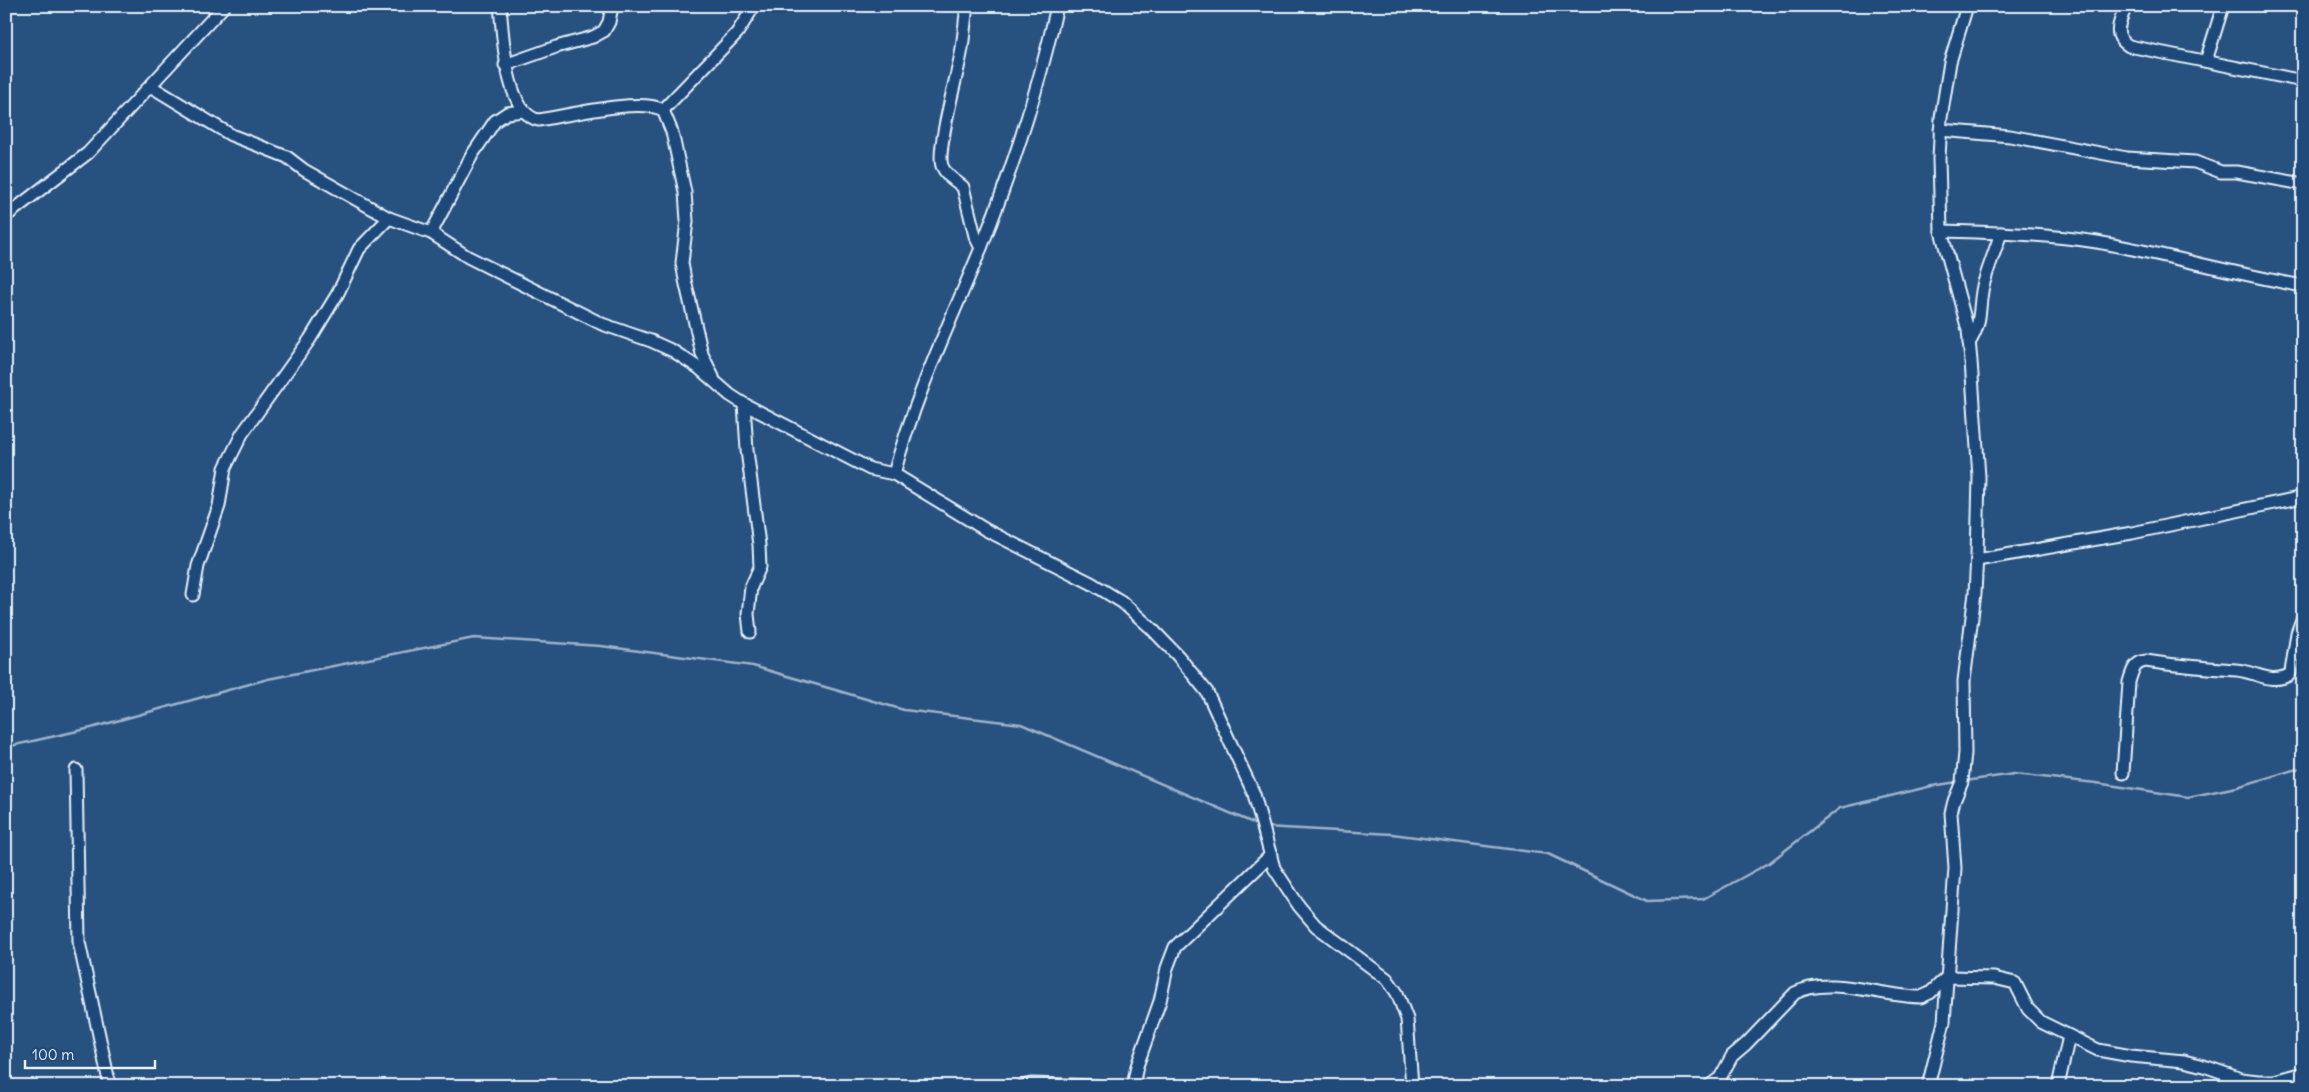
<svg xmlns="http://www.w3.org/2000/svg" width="2309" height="1092" font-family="Delius,sans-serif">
	<rect width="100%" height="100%" fill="#27517f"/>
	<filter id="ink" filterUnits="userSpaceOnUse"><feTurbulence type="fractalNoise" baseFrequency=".02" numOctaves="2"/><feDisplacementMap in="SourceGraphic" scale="10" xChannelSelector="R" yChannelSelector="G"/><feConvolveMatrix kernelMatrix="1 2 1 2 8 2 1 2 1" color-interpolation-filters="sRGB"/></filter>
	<g filter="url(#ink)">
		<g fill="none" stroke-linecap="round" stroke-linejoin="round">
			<g stroke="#9db3c9" stroke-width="2.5">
				<polyline points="6,747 91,728 268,679 474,638 601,646 753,666 904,710 1021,724 1258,825"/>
				<polyline points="1965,781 2014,774 2096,783 2188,797 2237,787 2303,767"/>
				<polyline points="1265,827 1392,834 1548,854 1647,901 1703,899 1769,863 1840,808 1932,786 1957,782"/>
			</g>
			<defs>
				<g id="minor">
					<path d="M500,6C503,34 505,114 539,120C566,116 640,97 663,110L672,132L685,192L687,221L682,263L685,280L702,354L713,377"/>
					<path d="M967,6C965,20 964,34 962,48C959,71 936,148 942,166C947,177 955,180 963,187L975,236L981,248"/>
					<path d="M2126,6C2120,22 2111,35 2129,46L2303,81"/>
					<polyline points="2206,61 2223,6"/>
					<polyline points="505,65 556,47 593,37 604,31 609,22 612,6"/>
					<polyline points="152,87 231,135 287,157 304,170 389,218 431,233 468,257 602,324 651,341 673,351 699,368 730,395 744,404 870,469 894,474 986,530 1091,583 1122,602 1151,628 1178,656 1207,692 1254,794 1274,868 1299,906 1316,926 1387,979 1397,993 1407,1019 1412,1086"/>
					<polyline points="663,110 737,33 754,6"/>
					<polyline points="1940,130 2010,136 2127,158 2195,162 2221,172 2237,172 2303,184"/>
					<polyline points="6,216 88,153 224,6"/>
					<path d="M1941,231C1993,232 2046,234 2097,242C2166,254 2234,274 2303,286"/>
					<polyline points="431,233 472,155 495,121 507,113 523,111"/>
					<path d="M1969,343C1983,321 1978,309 1983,286C1988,268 1995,251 2001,233"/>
					<polyline points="744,404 747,450 759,545 760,567 751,587 748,614 750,632"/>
					<path d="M894,474C915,395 950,323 981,248C1012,170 1039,89 1057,6"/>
					<polyline points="1977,560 2132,533 2303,497"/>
					<polyline points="193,595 198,566 219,506 225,468 242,434 310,339 338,293 359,249 389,218"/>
					<polyline points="76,770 79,942 110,1086"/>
					<path d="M2123,773L2129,682C2132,672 2134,662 2146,661C2177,666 2206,668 2236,670C2255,671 2270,685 2289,675L2291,672L2297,633L2303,617"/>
					<polyline points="1023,1086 1031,1084 1098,1086"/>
					<polyline points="1133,1086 1137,1066 1160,1001 1167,968 1175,947 1271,855"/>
					<path d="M1709,1086L1720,1078L1732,1056L1746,1044L1795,993C1830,975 1882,997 1921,997L1930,993L1947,977L1994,978L2015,983L2028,1009L2041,1022L2098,1050L2131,1056L2184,1061L2207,1067L2241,1079L2258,1081H2274L2303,1073"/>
					<polyline points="1928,1086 1944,1022 1955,868 1951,813 1954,801 1962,782 1965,753 1964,681 1975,593 1977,555 1979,477 1971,361 1968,330 1941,231 1939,159 1941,118 1950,62 1967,6"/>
					<polyline points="2058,1086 2069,1036"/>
				</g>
			</defs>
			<use href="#minor" stroke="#e8f1f8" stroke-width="15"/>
			<use href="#minor" stroke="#1f4a7a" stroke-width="11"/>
		</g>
	</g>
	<rect width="2309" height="1092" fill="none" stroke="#1f4a7a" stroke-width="25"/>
	<rect x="12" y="12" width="2284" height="1067" fill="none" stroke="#e8f1f8" stroke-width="2" filter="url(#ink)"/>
	<path d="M25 1060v8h130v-8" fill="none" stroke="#e8f1f8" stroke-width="2.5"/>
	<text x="32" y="1060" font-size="15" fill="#e8f1f8" stroke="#1f4a7a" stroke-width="4" paint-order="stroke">100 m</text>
</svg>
